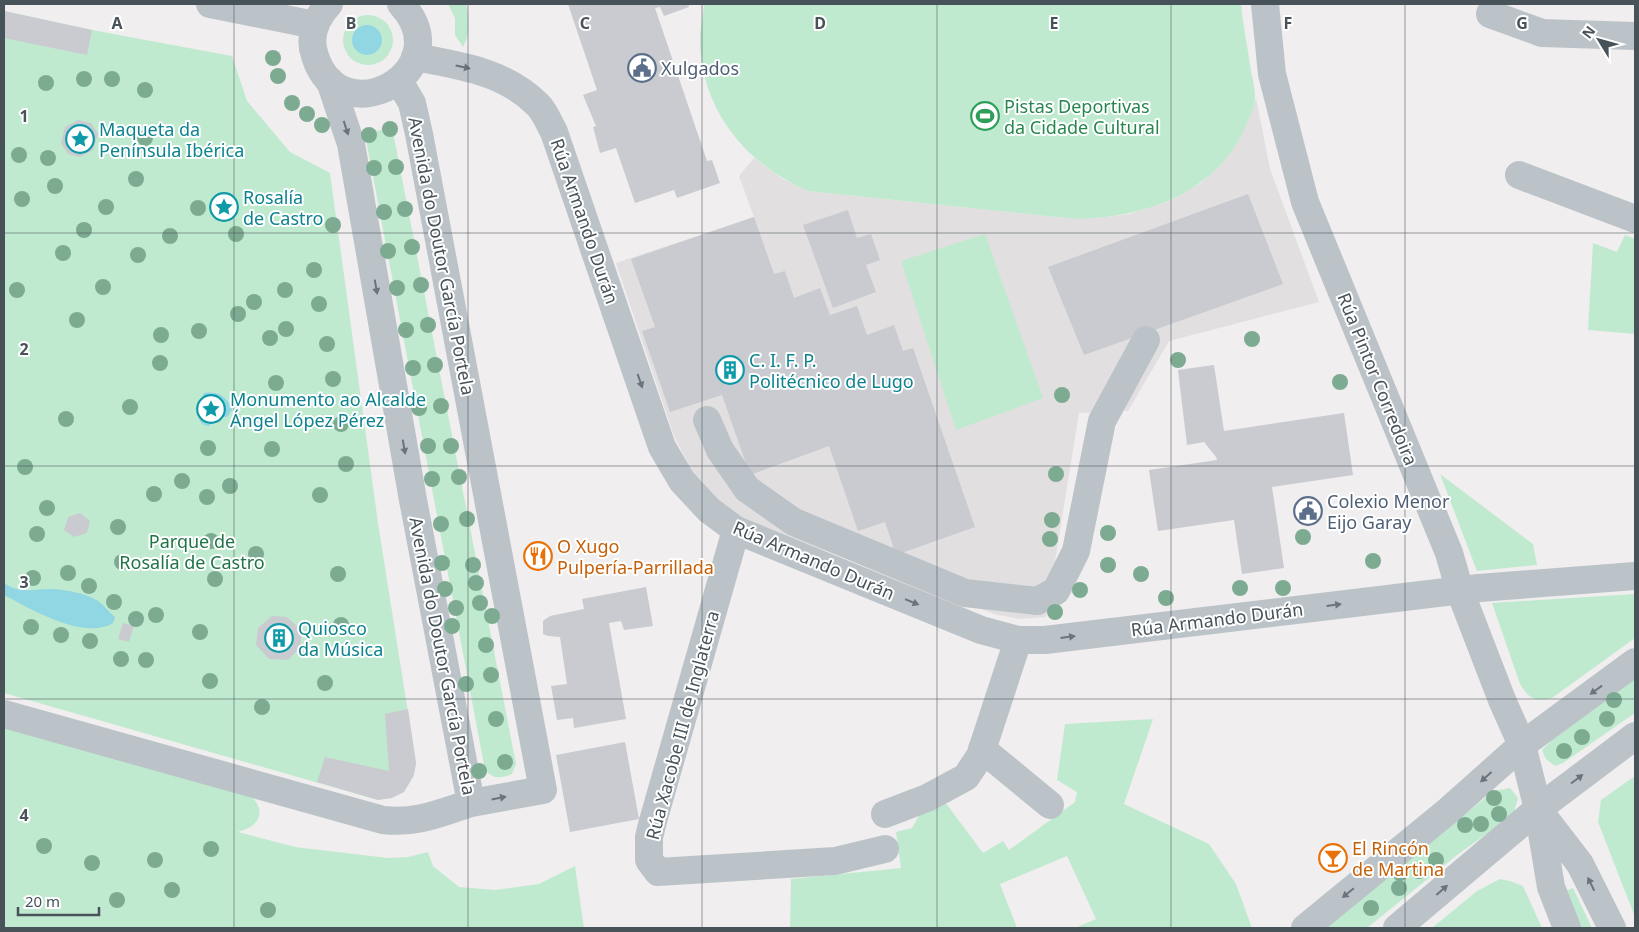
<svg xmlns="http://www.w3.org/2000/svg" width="1639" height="932" font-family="'Noto Sans',sans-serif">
	<rect width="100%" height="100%" fill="#f0eeee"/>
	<polygon fill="#e1dfdf" points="1256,98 1270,169 1319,302 1169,341 1128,411 1079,413 1046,617 1021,619 997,615 770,530 744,519 721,503 693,473 674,436 616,263 754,217 739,176 754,158 783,179 808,191 1076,219 1108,217 1129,214 1169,201 1201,183 1220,165 1235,145 1247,123"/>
	<g fill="#c0eacf">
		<path d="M448,4H466C469,19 471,33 463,47L455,35V18Z"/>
		<path d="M704,4H1241C1243,26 1248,49 1251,71C1253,80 1255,89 1255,97C1255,108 1248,120 1244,130C1214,194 1143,218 1076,219L808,191C746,164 702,111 700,42C700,29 703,16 704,4Z"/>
		<path d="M4,11L92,30L232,56L247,101L290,152L330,173L378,523L416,763C411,788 404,795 378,800L4,693Z"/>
		<circle cx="368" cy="40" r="25"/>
		<path d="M392,127L516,764L512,774C501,779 493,779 485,770L365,134Z"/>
		<polygon points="985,234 1043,398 956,430 901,261"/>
		<polygon points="1625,235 1635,239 1635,334 1588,330 1593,243 1617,252"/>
		<polygon points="1440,474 1533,544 1537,565 1477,571"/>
		<path d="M1635,594V638L1552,698C1535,702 1529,699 1520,684L1492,603Z"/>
		<polygon points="1635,677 1635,713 1563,763 1555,766 1546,759 1542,750 1551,741"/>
		<polygon points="1153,719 1124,804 1209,844 1236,884 1252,928 1075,928 1096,919 1067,856 1000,884 1017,928 790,928 791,879 901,868 896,832 912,828 923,808 942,798 983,853 1003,841 1009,850 1075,802 1077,792 1057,780 1065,724"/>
		<path d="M4,723L248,794C259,802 265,815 253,825C249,829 242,830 238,832L295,847L388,858L408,857L428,852L433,866L459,887L495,890L539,884L575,866L584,928H4Z"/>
		<polygon points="1635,776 1635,917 1598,822 1601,800"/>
		<polygon points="1510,788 1518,798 1513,815 1457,855 1367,928 1325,928 1494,791"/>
		<polygon points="1500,879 1510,881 1523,886 1542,928 1432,928 1477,891"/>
		<polygon points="1573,888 1592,928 1579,928 1564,891"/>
	</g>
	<g fill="#91d6e3">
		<circle cx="367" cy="40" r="15"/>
		<path d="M204,393C219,391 227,397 232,410L227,417L217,416L209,426C192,424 200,404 204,393Z"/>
		<path d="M4,583C19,594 35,589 53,589C67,590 86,593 98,601C104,605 109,612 115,617L113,623C84,641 31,609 4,595Z"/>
	</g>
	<g fill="#c9cbd0">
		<polygon points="568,4 688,4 689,7 664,16 660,7 655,8 707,161 712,160 720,183 677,198 674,190 635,203 616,148 600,153 593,127 596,126 583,95 597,90"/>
		<polygon points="4,11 92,30 87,55 4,38"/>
		<polygon points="78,120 91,123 98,134 93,150 80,157 68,154 61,143 65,127"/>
		<polygon points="1248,194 1283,284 1084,355 1048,267"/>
		<polygon points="848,210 857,238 871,234 880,260 866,265 876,292 833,308 803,225"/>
		<polygon points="754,217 774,274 785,271 794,298 820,288 830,315 857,306 867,335 894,325 903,351 913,348 975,527 896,555 885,522 858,531 829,446 750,475 722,395 670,412 642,331 655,327 631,259"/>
		<polygon points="1214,365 1224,431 1344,413 1353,475 1272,487 1284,568 1242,574 1234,520 1158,531 1149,470 1217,460 1216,457 1204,442 1187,445 1178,370"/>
		<polygon points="80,513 90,521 87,533 74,537 64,530 68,517"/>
		<polygon points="646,587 653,626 624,630 621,621 609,623 626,719 574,728 573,718 557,720 551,686 567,684 560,637 548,636 543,634 543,621 550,616 584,609 582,599"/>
		<polygon points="272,616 287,617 301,630 301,647 288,660 269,659 256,645 258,628"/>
		<polygon points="123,623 134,626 129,642 118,639"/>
		<polygon points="408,709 416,763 414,775 404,792 392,798 378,800 317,782 325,757 389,771 385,714"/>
		<polygon points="625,742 639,819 570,832 556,755"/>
	</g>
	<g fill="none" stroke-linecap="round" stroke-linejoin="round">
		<g stroke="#bbc3c9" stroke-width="28">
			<polyline points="210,4 315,25"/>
			<path d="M329,4C316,18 308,37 315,56C341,138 462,70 401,4"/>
			<polyline points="1265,4 1272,74 1305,202 1449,553 1460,591 1502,700 1522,745 1538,809 1551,887 1567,928"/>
			<polyline points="1490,14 1542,33 1635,36"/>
			<path d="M415,57C460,66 504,71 538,105C545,112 549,123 554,132L662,447L682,481L709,510L736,530L981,630L1018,640H1045L1479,588L1635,576"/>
			<polyline points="330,81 351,144 413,500 471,803 543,790 419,134 412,103 399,81"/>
			<polyline points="1519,175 1635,219"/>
			<polyline points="707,420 720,450 747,489 794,522 965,593 1037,601 1056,591 1076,551 1102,421 1146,340"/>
			<polyline points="736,530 653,821 649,837 649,860 658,872 835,861 885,849"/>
			<path d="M4,714L383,820C416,824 440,813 471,803"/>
			<polyline points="982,749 1050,805"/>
			<polyline points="1540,812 1580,864 1612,928"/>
			<polyline points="885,814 927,798 966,777 980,756 1018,640"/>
			<polyline points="1305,928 1449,810 1522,745 1635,662"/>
			<polyline points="1397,928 1538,809 1635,736"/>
		</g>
	</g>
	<g fill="#7dab92">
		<circle cx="273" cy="58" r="8"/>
		<circle cx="278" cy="76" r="8"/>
		<circle cx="84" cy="79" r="8"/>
		<circle cx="112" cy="79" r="8"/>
		<circle cx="46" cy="83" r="8"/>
		<circle cx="145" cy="90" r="8"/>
		<circle cx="292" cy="103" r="8"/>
		<circle cx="307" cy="114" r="8"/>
		<circle cx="322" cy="125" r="8"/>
		<circle cx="390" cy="129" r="8"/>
		<circle cx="369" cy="135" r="8"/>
		<circle cx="145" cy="138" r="8"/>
		<circle cx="19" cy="155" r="8"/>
		<circle cx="48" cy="158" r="8"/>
		<circle cx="396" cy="167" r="8"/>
		<circle cx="374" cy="168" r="8"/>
		<circle cx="136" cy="179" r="8"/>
		<circle cx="55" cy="186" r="8"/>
		<circle cx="22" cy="199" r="8"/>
		<circle cx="106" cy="207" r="8"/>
		<circle cx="198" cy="208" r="8"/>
		<circle cx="405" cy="209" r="8"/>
		<circle cx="384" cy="212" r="8"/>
		<circle cx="333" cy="225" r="8"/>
		<circle cx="84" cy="230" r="8"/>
		<circle cx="236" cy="234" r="8"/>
		<circle cx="170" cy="236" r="8"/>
		<circle cx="412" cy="247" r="8"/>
		<circle cx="388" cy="251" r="8"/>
		<circle cx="63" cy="253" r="8"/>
		<circle cx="138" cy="255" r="8"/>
		<circle cx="314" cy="270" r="8"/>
		<circle cx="421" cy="285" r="8"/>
		<circle cx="103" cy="287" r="8"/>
		<circle cx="397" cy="288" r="8"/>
		<circle cx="17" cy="290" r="8"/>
		<circle cx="285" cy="290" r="8"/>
		<circle cx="254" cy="302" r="8"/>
		<circle cx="319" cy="304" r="8"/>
		<circle cx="238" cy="314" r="8"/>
		<circle cx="77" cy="320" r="8"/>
		<circle cx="428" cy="325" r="8"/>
		<circle cx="286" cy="329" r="8"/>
		<circle cx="406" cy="330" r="8"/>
		<circle cx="199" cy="331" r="8"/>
		<circle cx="161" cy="335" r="8"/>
		<circle cx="270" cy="338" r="8"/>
		<circle cx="1252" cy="339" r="8"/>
		<circle cx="327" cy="344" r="8"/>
		<circle cx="1178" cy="360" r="8"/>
		<circle cx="160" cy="363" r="8"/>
		<circle cx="435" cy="365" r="8"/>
		<circle cx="413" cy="368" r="8"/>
		<circle cx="333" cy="379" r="8"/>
		<circle cx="1340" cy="382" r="8"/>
		<circle cx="276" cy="383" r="8"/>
		<circle cx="1062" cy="395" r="8"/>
		<circle cx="441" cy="406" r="8"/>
		<circle cx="130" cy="407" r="8"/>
		<circle cx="419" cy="408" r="8"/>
		<circle cx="66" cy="419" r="8"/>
		<circle cx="341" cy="424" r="8"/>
		<circle cx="428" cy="446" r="8"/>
		<circle cx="451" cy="446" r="8"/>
		<circle cx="208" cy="448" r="8"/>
		<circle cx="272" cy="449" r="8"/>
		<circle cx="346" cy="464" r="8"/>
		<circle cx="25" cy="467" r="8"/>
		<circle cx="1056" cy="474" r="8"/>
		<circle cx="459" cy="477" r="8"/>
		<circle cx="432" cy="479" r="8"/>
		<circle cx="182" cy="481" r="8"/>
		<circle cx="230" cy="486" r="8"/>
		<circle cx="154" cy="494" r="8"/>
		<circle cx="320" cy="495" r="8"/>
		<circle cx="207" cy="497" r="8"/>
		<circle cx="47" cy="508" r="8"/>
		<circle cx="467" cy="519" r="8"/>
		<circle cx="1052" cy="520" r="8"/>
		<circle cx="441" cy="524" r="8"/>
		<circle cx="118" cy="527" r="8"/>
		<circle cx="1108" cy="533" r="8"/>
		<circle cx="37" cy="534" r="8"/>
		<circle cx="1303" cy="537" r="8"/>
		<circle cx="1050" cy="539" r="8"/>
		<circle cx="211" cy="541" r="8"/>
		<circle cx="256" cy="554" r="8"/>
		<circle cx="1373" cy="561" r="8"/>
		<circle cx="122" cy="562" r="8"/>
		<circle cx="442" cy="563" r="8"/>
		<circle cx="473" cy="565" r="8"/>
		<circle cx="1108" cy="565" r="8"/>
		<circle cx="68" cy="573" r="8"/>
		<circle cx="338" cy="574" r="8"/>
		<circle cx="1141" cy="574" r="8"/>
		<circle cx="33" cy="578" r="8"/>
		<circle cx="215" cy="579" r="8"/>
		<circle cx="476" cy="583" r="8"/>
		<circle cx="89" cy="586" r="8"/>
		<circle cx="1240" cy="588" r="8"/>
		<circle cx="1283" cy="588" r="8"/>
		<circle cx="445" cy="589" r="8"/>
		<circle cx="1080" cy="590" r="8"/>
		<circle cx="1166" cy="598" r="8"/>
		<circle cx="114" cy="602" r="8"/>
		<circle cx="480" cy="603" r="8"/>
		<circle cx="456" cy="608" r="8"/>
		<circle cx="1055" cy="612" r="8"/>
		<circle cx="156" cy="615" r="8"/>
		<circle cx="492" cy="616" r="8"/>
		<circle cx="136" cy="619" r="8"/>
		<circle cx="341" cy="625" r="8"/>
		<circle cx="452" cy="626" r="8"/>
		<circle cx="31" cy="627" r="8"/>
		<circle cx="200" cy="632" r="8"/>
		<circle cx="61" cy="635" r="8"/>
		<circle cx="90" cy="641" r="8"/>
		<circle cx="486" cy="645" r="8"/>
		<circle cx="121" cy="659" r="8"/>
		<circle cx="146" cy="660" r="8"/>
		<circle cx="491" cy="675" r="8"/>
		<circle cx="210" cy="681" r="8"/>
		<circle cx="325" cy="683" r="8"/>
		<circle cx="466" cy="684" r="8"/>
		<circle cx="1614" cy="700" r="8"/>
		<circle cx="262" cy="707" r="8"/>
		<circle cx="496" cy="719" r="8"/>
		<circle cx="1607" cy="719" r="8"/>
		<circle cx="1582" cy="737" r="8"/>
		<circle cx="1564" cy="751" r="8"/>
		<circle cx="505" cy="762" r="8"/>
		<circle cx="479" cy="771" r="8"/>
		<circle cx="1494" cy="798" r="8"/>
		<circle cx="1499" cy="814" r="8"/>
		<circle cx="1481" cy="824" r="8"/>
		<circle cx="1465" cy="825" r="8"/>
		<circle cx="44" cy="846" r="8"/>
		<circle cx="211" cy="849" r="8"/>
		<circle cx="155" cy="860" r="8"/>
		<circle cx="1436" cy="860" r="8"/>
		<circle cx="92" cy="863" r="8"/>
		<circle cx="1419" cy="871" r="8"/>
		<circle cx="1400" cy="873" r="8"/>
		<circle cx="1399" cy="888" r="8"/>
		<circle cx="172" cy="890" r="8"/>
		<circle cx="117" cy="900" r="8"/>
		<circle cx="1371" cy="908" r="8"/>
		<circle cx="268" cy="910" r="8"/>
	</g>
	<defs><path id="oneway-solid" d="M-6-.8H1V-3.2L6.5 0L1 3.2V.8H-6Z" transform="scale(1.25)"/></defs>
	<g fill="#6a747b">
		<use href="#oneway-solid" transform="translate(463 67) rotate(12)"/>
		<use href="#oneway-solid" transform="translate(346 128) rotate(72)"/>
		<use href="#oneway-solid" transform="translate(376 287) rotate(80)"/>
		<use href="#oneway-solid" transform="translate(640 381) rotate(71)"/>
		<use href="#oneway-solid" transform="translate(404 447) rotate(80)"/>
		<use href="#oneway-solid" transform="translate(912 602) rotate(22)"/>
		<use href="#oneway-solid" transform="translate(1334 605) rotate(-7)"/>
		<use href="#oneway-solid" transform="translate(1068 637) rotate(-7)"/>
		<use href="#oneway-solid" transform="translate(1596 690) rotate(144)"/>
		<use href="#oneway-solid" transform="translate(1486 777) rotate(138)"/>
		<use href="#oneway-solid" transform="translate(1577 779) rotate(-37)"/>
		<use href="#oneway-solid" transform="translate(499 798) rotate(-11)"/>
		<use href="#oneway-solid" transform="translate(1591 884) rotate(-116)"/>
		<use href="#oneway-solid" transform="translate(1442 890) rotate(-41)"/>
		<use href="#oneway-solid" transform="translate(1348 893) rotate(141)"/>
	</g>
	<path fill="none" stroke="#485259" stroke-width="1" stroke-opacity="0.55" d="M234,4V928M468,4V928M702,4V928M937,4V928M1171,4V928M1405,4V928M4,233H1635M4,466H1635M4,699H1635"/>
	<defs>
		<symbol id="civic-ring" viewBox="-11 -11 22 22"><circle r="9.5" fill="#fff" stroke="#5c6f8a" stroke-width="1.5"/><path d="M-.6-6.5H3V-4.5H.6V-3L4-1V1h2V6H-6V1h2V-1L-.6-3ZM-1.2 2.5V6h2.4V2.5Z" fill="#5c6f8a"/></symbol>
		<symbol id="stadium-ring" viewBox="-11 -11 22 22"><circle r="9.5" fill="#fff" stroke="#2e9e5b" stroke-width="1.5"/><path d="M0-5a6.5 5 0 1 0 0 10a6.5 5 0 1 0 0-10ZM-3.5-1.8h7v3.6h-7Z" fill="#2e9e5b"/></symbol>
		<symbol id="sight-ring" viewBox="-11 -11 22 22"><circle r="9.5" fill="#fff" stroke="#0f9aa8" stroke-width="1.5"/><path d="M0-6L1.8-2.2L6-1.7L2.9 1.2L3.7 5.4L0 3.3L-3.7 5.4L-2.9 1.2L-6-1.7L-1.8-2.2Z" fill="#0f9aa8"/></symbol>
		<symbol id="building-ring" viewBox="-11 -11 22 22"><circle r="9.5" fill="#fff" stroke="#0f9aa8" stroke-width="1.5"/><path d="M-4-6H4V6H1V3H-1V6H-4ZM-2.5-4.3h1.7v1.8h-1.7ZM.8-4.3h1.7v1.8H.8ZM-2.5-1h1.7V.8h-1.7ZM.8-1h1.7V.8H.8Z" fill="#0f9aa8"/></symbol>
		<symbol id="restaurant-ring" viewBox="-11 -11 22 22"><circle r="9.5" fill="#fff" stroke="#e8710a" stroke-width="1.5"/><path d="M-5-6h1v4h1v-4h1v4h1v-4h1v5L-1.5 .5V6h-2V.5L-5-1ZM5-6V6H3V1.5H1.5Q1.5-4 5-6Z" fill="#e8710a"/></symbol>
		<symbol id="bar-ring" viewBox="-11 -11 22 22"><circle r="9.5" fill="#fff" stroke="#e8710a" stroke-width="1.5"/><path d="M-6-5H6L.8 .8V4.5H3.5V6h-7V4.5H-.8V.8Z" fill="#e8710a"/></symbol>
	</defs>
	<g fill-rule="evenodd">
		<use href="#civic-ring" x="626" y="52" width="32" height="32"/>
		<use href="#stadium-ring" x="969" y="100" width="32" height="32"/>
		<use href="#sight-ring" x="64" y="123" width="32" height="32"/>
		<use href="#sight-ring" x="208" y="191" width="32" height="32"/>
		<use href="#building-ring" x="714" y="354" width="32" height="32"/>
		<use href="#sight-ring" x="195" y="393" width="32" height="32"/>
		<use href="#civic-ring" x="1292" y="495" width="32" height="32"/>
		<use href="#restaurant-ring" x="522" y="540" width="32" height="32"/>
		<use href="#building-ring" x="263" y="622" width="32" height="32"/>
		<use href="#bar-ring" x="1317" y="842" width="32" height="32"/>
	</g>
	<g text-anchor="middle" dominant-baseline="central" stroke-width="4" stroke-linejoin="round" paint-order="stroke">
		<g font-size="18" fill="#4e5e75" stroke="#fff" text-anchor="start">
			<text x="661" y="68">Xulgados</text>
			<text x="1327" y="501">Colexio Menor<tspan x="1327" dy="21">Eijo Garay</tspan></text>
		</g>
		<g font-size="18" fill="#27864d" stroke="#fff" text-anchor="start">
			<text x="1004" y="106">Pistas Deportivas<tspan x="1004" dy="21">da Cidade Cultural</tspan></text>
		</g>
		<g font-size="18" fill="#0d838f" stroke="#fff" text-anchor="start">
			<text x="99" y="129">Maqueta da<tspan x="99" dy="21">Península Ibérica</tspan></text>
			<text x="243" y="197">Rosalía<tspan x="243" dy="21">de Castro</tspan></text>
			<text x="749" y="360">C. I. F. P.<tspan x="749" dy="21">Politécnico de Lugo</tspan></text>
			<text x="230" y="399">Monumento ao Alcalde<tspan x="230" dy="21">Ángel López Pérez</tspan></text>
			<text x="298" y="628">Quiosco<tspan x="298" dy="21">da Música</tspan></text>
		</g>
		<g font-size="18" fill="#485259" stroke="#fff">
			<text transform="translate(585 221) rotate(71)">Rúa Armando Durán</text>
			<text transform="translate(442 256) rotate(79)">Avenida do Doutor García Portela</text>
			<text transform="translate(1378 379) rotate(68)">Rúa Pintor Corredoira</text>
			<text transform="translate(814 560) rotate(23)">Rúa Armando Durán</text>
			<text transform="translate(1217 619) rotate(-7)">Rúa Armando Durán</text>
			<text transform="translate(443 656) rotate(79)">Avenida do Doutor García Portela</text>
			<text transform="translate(682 725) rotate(-75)">Rúa Xacobe III de Inglaterra</text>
		</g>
		<g font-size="18" fill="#1f7446" stroke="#fff">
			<text x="192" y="541">Parque de<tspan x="192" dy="21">Rosalía de Castro</tspan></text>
		</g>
		<g font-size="18" fill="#c56008" stroke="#fff" text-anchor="start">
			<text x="557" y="546">O Xugo<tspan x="557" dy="21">Pulpería-Parrillada</tspan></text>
			<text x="1352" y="848">El Rincón<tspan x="1352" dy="21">de Martina</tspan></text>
		</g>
	</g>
	<g font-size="16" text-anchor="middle" font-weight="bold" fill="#485259" stroke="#fff" stroke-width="4" stroke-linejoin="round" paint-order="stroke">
		<text x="117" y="29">A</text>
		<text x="351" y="29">B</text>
		<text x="585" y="29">C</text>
		<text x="820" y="29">D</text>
		<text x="1054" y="29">E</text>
		<text x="1288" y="29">F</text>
		<text x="1522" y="29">G</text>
		<text x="24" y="122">1</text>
		<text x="24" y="355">2</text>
		<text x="24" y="588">3</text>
		<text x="24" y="821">4</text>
	</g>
	<rect width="1639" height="932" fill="none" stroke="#485259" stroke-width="10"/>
	<g transform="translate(1599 40) rotate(307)" stroke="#ffffff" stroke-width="4" paint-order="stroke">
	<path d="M0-4L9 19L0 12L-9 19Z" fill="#485259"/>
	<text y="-8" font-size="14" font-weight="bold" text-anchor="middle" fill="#485259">N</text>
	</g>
	<path d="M18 907v8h81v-8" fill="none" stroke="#485259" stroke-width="2.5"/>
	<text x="25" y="907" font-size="15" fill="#485259" stroke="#ffffff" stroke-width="4" paint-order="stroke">20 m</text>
</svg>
